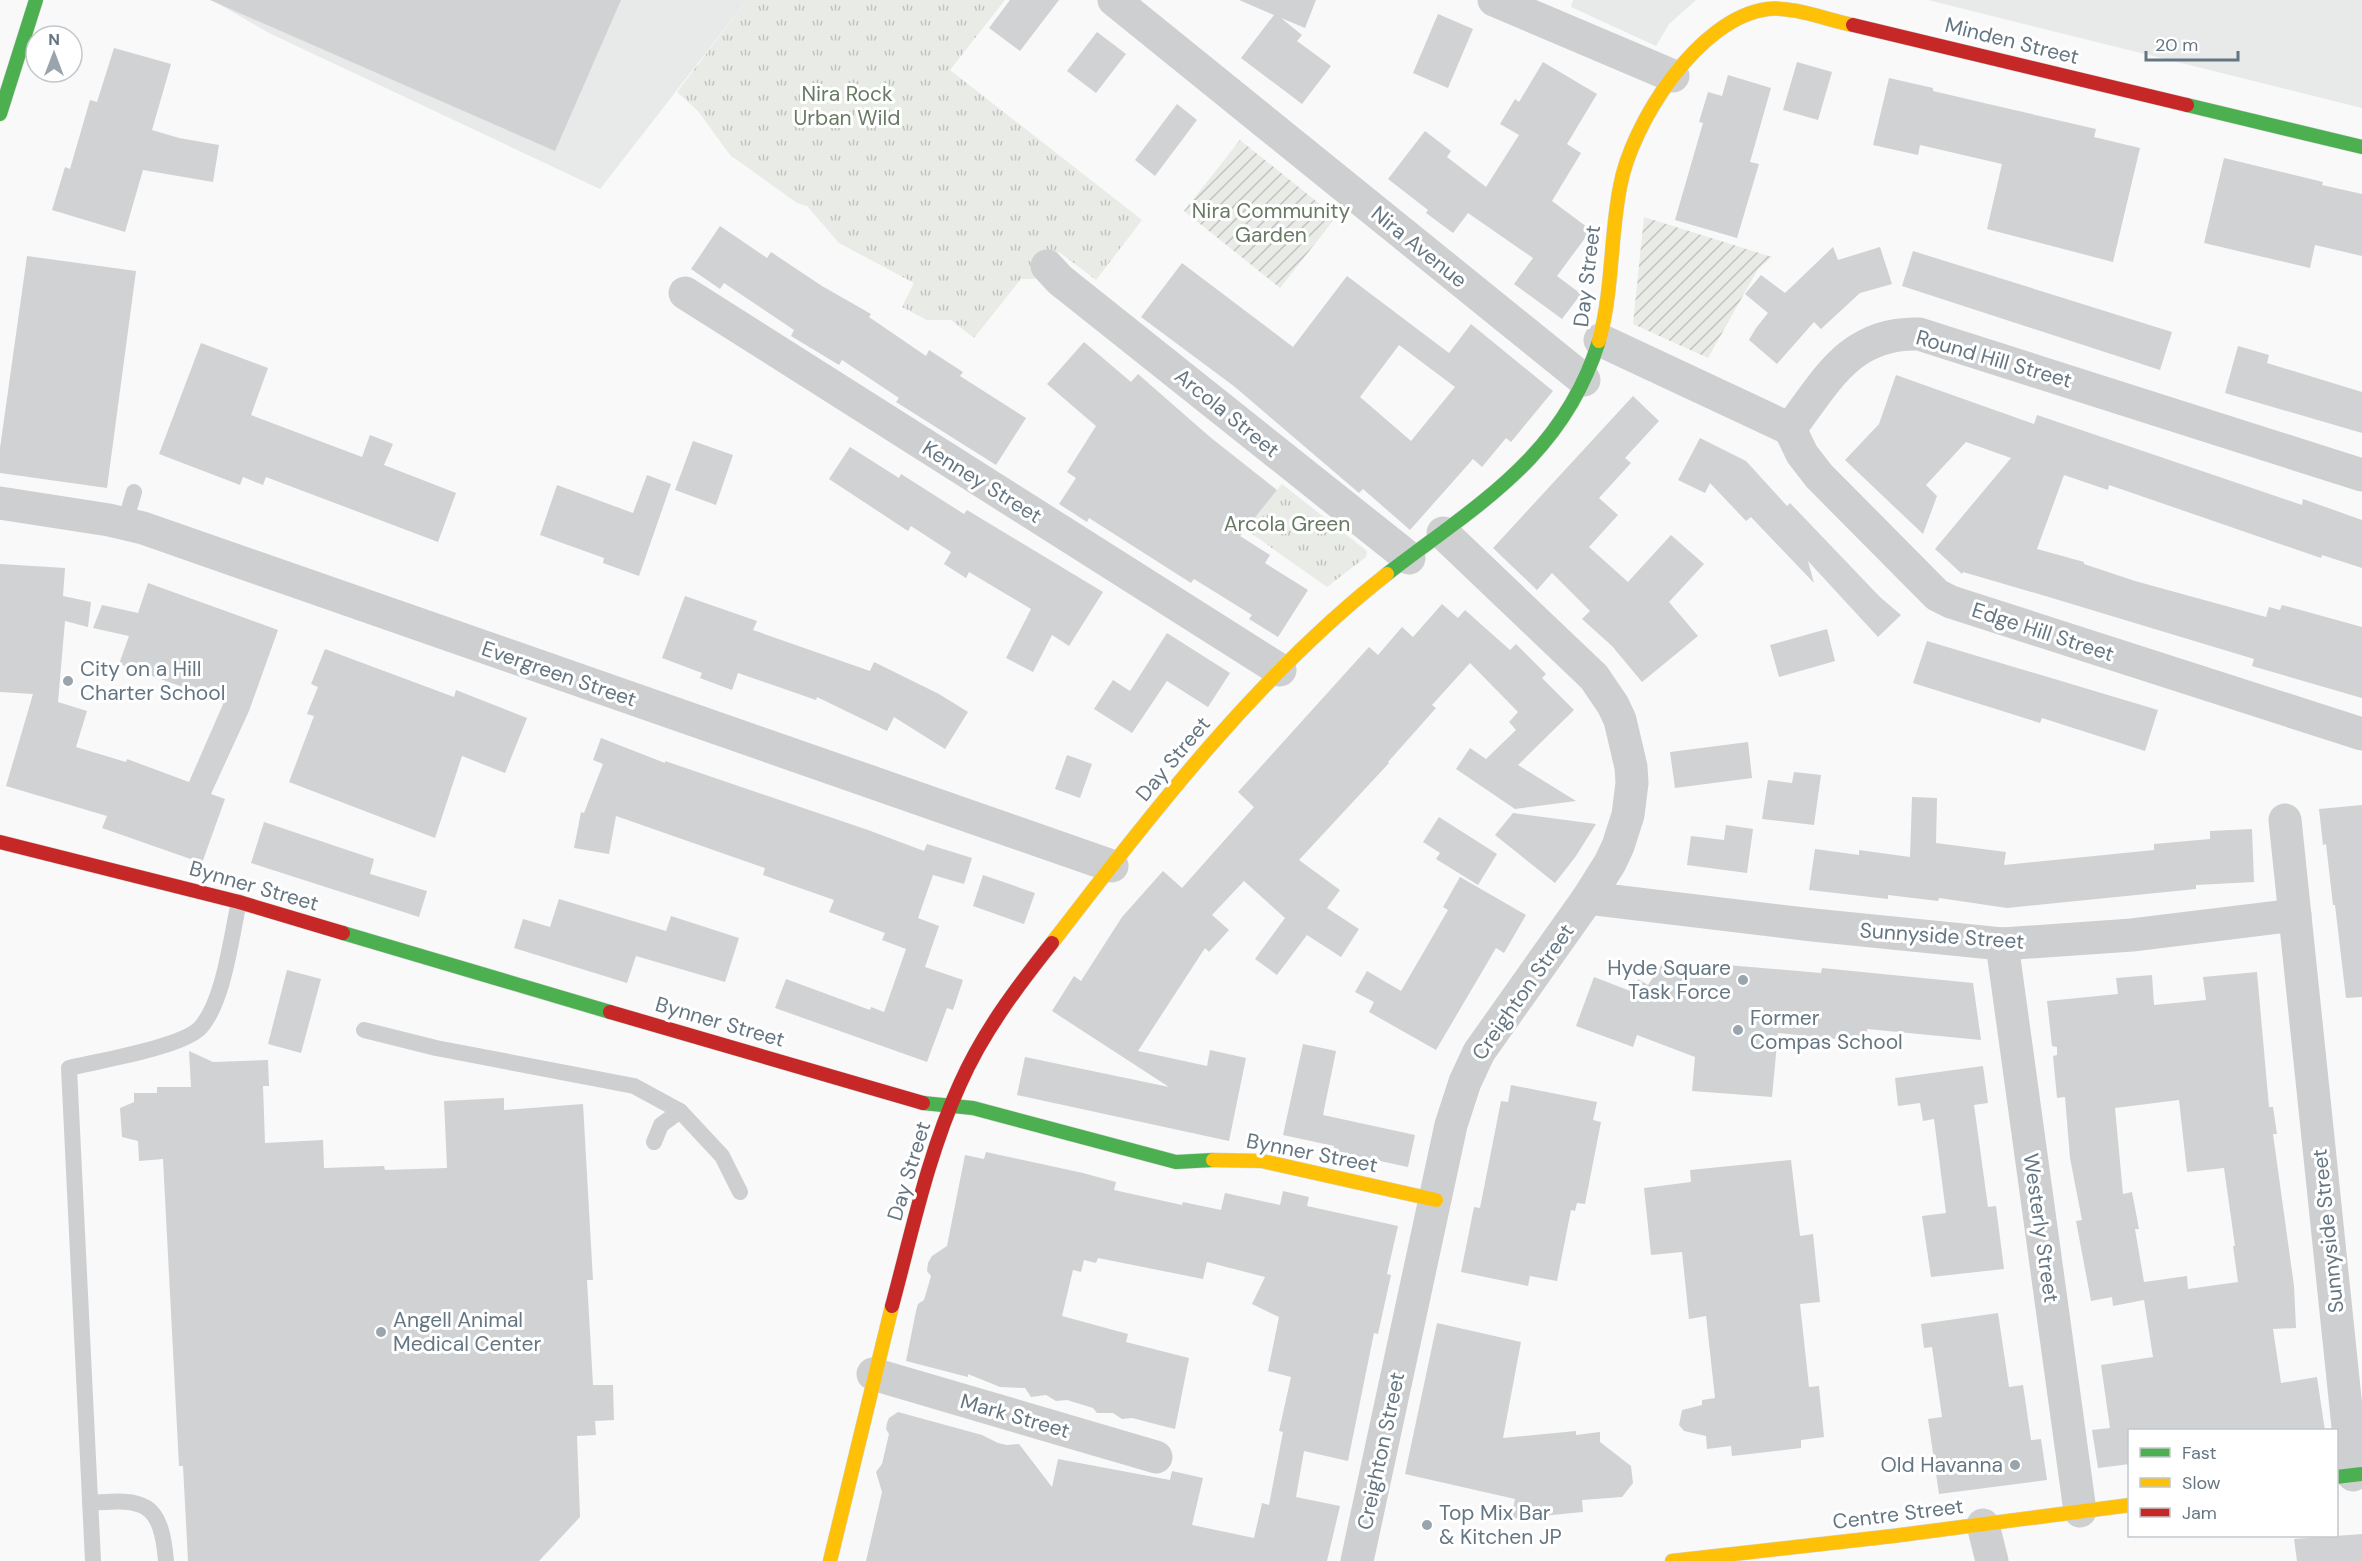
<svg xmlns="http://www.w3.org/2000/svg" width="2362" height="1561" font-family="'DM Sans',sans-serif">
	<defs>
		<pattern id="grass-tufts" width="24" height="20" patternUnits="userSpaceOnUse" patternTransform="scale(1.5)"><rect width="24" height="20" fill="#e8ebe6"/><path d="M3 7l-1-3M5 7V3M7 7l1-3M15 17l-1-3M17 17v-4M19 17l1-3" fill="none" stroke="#c0c3c0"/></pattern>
		<pattern id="garden-furrows" width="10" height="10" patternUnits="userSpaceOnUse" patternTransform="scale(1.5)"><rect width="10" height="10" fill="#e8ebe6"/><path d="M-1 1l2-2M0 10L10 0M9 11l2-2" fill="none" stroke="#c0c3c0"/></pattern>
	</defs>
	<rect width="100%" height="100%" fill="#f9f9f9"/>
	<g fill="#e8e9e9">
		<polygon points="212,0 747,0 600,189 269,33"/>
		<polygon points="1573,0 1696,0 1669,24 1656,46 1571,7"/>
		<polygon points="1928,0 2362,0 2362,108"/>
	</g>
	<g fill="url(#grass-tufts)">
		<polygon points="747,0 1005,0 950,70 1142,220 1096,280 1059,252 1038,279 1021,279 974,338 951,320 927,320 902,307 914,283 839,243 807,206 797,203 730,155 698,111 677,92"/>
		<polygon points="1282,484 1367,551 1366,557 1327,587 1245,529"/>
	</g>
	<g fill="url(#garden-furrows)">
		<polygon points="1240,140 1336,217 1280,288 1184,211"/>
		<polygon points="1644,217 1772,257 1758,269 1708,358 1633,324"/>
	</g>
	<g fill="#d0d2d3" fill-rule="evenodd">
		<polygon points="210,0 621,0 555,151"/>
		<polygon points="1010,0 1059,0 1020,51 989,28"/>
		<polygon points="1239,0 1316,0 1305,28 1281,18 1302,35 1297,41 1331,66 1302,104 1241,58 1274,15"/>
		<polygon points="1438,14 1473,29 1448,88 1413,73"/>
		<polygon points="1097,32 1126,54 1096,93 1067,71"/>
		<polygon points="114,48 171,64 152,130 179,138 219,145 213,182 143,170 125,232 52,210 65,167 70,169 90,100 97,102"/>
		<polygon points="1543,62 1597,94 1567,144 1581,153 1552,201 1591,230 1557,276 1581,294 1562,319 1514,284 1533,258 1468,213 1453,233 1426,213 1428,210 1388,179 1425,131 1451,151 1447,157 1486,187 1519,135 1500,124 1515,99 1519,102"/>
		<polygon points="1797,62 1832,72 1818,120 1783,110"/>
		<polygon points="1728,75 1771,88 1750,162 1759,164 1737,238 1675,220 1703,123 1699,122 1708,92 1722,96"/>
		<polygon points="1889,78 1933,88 1933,91 1984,103 2096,129 2094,137 2140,148 2113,262 1987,229 2002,164 1920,145 1918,155 1873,145"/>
		<polygon points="1177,104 1197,120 1155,176 1135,160"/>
		<polygon points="2224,158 2323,182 2322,185 2362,194 2362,256 2315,245 2310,268 2204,243"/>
		<polygon points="720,226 767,258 771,252 822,286 871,314 869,317 926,356 929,350 963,372 960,376 1026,418 996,465 896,402 899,398 842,360 839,365 791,336 794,330 724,283 720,289 691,269"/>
		<polygon points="1833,247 1838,260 1880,247 1892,284 1860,293 1821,329 1814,322 1777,364 1749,340 1756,328 1768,313 1745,294 1761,275 1785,293"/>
		<polygon points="1913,251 2172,332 2160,370 1902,286"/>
		<polygon points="27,256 136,271 107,488 0,473 0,448"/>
		<path d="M1182,263L1293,347L1347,276L1449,353L1471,324L1553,391L1511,442L1506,438L1482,467L1473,459L1410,530L1363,489L1359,493L1235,387L1141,317ZM1399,345L1455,387L1411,441L1360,397Z"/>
		<polygon points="1084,342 1131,382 1138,374 1210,437 1277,490 1240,536 1270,555 1265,563 1308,590 1278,637 1249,619 1252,615 1194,579 1191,583 1089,518 1087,522 1059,504 1076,478 1067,472 1096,426 1047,384"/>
		<polygon points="201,343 268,368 251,415 362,457 370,435 393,444 384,465 456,493 438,542 266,477 263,485 243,477 240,485 159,454"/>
		<polygon points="2238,346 2269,355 2267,363 2362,392 2362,433 2225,393"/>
		<polygon points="1896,375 2034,424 2037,415 2302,505 2303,499 2362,520 2362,568 2322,555 2321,558 2109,485 2108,490 2064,475 2037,549 2084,562 2084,564 2135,581 2266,617 2269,607 2280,610 2282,605 2362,627 2362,698 2252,666 2254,659 2042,595 1963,572 1962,574 1935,549 2011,458 1966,442 1926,485 1937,496 1923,534 1845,460 1879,424"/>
		<polygon points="1633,396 1659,421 1625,458 1631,463 1599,498 1618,515 1589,547 1628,582 1671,535 1704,564 1669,602 1698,636 1642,682 1612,646 1582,619 1590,611 1552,573 1537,590 1493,548"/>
		<polygon points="1700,438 1746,461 1787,506 1790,503 1880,597 1901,615 1878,637 1808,561 1814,583 1751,517 1746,521 1710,483 1705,493 1678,480"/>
		<polygon points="693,441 733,455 716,505 675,490"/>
		<polygon points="850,447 899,478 901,474 964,514 967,510 1103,592 1069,646 1052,635 1033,672 1006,658 1031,609 969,572 966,578 944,564 951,552 911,526 908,531 829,479"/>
		<polygon points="647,475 671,484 639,576 603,563 604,558 540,535 557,485 633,513"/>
		<polygon points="0,564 65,568 63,596 91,602 88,627 65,621 58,702 87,711 76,747 126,762 127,759 189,782 224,702 119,664 129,636 93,628 102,605 138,613 148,583 278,630 249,711 211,794 225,799 202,863 102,828 107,816 6,786 33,694 0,692"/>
		<polygon points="685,596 757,621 753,630 870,671 874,662 939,694 968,712 945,749 894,717 887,731 817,697 816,700 738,673 732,690 700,678 702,673 662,658"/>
		<polygon points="1442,604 1458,618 1465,610 1510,650 1516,644 1546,674 1542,678 1574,710 1518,765 1576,801 1515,809 1456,769 1470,748 1486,759 1516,730 1509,722 1518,712 1470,663 1432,705 1436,708 1388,762 1389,763 1299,860 1340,890 1327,908 1359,929 1341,957 1307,935 1277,975 1255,959 1285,918 1244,881 1212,915 1229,930 1209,952 1205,948 1138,1051 1207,1066 1210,1050 1246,1058 1229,1141 1017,1095 1025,1057 1169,1087 1052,1011 1074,976 1081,981 1122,917 1163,871 1182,888 1254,807 1238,792 1369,647 1378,655 1402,627 1413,637"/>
		<polygon points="1827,629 1835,661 1779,677 1770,645"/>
		<polygon points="1167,633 1230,673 1208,707 1167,681 1132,733 1094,709 1113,680 1130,691"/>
		<polygon points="1927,641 2158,710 2145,751 2042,718 2040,723 1913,683"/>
		<polygon points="325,649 454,697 456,690 527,718 505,773 462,756 435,838 289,782 314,716 307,714 318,687 311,684"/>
		<polygon points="601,738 665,763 665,761 868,830 924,851 927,844 972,858 964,884 933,875 918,918 939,926 925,967 963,980 953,1010 947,1008 927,1062 775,1008 786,979 870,1010 871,1007 884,1012 906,949 882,940 885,933 829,912 834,900 763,875 765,868 616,816 609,854 574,848 581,812 584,813 603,764 593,760"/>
		<polygon points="1748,742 1752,778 1675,788 1670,752"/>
		<polygon points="1067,755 1092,764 1080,798 1055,789"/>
		<polygon points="1794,772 1821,775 1814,825 1762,819 1768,780 1792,783"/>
		<polygon points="1912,797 1937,798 1936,843 2006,852 2004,865 2154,850 2154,844 2210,839 2210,831 2252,829 2254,882 2196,885 2196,889 2007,908 1939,898 1938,901 1888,895 1888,899 1809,890 1815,849 1859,855 1859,850 1910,857"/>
		<polygon points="2362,805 2362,997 2346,998 2335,905 2333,905 2326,844 2323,845 2319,809"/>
		<polygon points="1513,813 1596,824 1576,856 1555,883 1495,835"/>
		<polygon points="1439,817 1497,854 1478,885 1436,859 1440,853 1423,842"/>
		<polygon points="264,822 374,859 370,874 427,891 419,917 251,863"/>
		<polygon points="1726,825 1753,829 1747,873 1687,865 1691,836 1724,840"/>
		<polygon points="983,875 1035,893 1024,924 973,906"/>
		<polygon points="1460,877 1526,915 1504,953 1496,948 1436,1050 1369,1012 1374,1002 1355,992 1367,971 1401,991 1448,910 1443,907"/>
		<polygon points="559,899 666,931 671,916 739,938 725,982 636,956 627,983 514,948 523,919 550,927"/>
		<polygon points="1664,961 1702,976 1703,963 1821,973 1822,968 1973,983 1981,1040 1867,1029 1867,1042 1778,1033 1772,1097 1692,1091 1695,1057 1637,1035 1633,1047 1576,1026 1594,977 1633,992 1638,979 1648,985"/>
		<polygon points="287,970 321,979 301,1053 268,1044"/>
		<path d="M2257,972L2269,1107H2273L2277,1134H2273L2294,1286L2296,1328L2273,1329L2281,1383L2317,1377L2325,1431H2130V1464L2098,1468L2092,1430L2110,1428L2101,1365L2153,1357L2144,1300L2113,1306L2112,1297L2091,1301L2076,1221L2082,1220L2070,1158L2065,1097L2057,1098L2053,1056L2057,1055V1047L2052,1046L2047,1001L2118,994L2116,978L2152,975L2154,1005L2206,1000L2203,977ZM2179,1100L2187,1172L2224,1168L2235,1246H2233L2238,1282L2188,1289L2187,1276L2144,1282L2135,1229H2139L2132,1192L2123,1194L2115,1108Z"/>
		<polygon points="1303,1044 1336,1051 1323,1115 1415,1135 1408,1167 1333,1151 1334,1146 1283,1135"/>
		<polygon points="189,1051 213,1062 268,1060 269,1086 263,1086 265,1143 323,1140 324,1168 384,1166 385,1170 447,1168 444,1101 504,1098 504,1110 583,1104 593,1280 587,1280 593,1385 613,1385 614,1420 595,1421 596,1435 577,1436 580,1517 539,1561 188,1561 183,1466 179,1466 163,1159 139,1161 138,1141 122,1137 120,1108 134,1102 134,1093 157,1093 157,1087 191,1087"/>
		<polygon points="1983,1066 1988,1103 1974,1105 1988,1207 1996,1206 2004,1269 1931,1277 1922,1216 1946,1213 1934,1119 1923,1121 1920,1103 1898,1106 1895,1078"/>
		<polygon points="1511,1085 1597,1102 1593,1120 1601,1122 1585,1204 1577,1203 1575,1211 1571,1210 1557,1281 1530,1276 1528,1286 1461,1272 1474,1207 1480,1208 1501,1101 1508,1102"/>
		<polygon points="986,1152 1083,1173 1116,1182 1114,1190 1182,1205 1183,1202 1221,1210 1225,1193 1280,1205 1283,1191 1309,1197 1307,1206 1398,1226 1387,1274 1391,1275 1378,1334 1374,1333 1348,1461 1304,1451 1296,1497 1340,1506 1327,1561 866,1561 882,1492 876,1472 882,1464 889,1434 886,1429 887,1423 889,1418 898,1412 982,1435 998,1443 1007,1445 1019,1444 1052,1487 1058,1459 1170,1480 1172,1471 1203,1478 1192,1525 1254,1538 1262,1503 1269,1505 1283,1432 1279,1431 1291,1377 1268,1371 1279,1317 1252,1304 1265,1277 1207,1262 1203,1279 1098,1258 1096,1263 1084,1260 1081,1272 1073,1270 1062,1316 1128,1334 1126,1342 1189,1358 1175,1429 1132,1418 1122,1419 1113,1413 1097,1413 1093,1408 1067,1400 1056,1401 1046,1395 1031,1397 1025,1388 1000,1387 968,1374 968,1377 906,1361 916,1311 918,1304 924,1300 931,1276 927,1271 928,1263 932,1256 947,1246 965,1155 984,1159"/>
		<polygon points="1791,1160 1800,1236 1813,1234 1820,1302 1800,1304 1809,1387 1819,1386 1824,1437 1801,1440 1801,1448 1732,1456 1731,1446 1707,1449 1706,1436 1684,1431 1679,1425 1682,1410 1702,1405 1702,1400 1715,1398 1706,1316 1689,1319 1682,1252 1651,1255 1644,1188 1691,1182 1690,1170"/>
		<polygon points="1998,1313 2009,1387 2023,1385 2031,1440 2041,1439 2047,1480 1939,1494 1928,1419 1942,1417 1932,1347 1924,1348 1921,1324"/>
		<polygon points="1437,1323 1521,1342 1503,1438 1576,1431 1576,1435 1600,1432 1600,1442 1631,1466 1633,1483 1622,1497 1582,1500 1583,1512 1511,1519 1515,1499 1405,1474"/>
		<polygon points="2362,1534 2362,1561 2297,1561 2294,1539"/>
	</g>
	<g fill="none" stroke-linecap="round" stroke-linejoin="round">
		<defs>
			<g id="fast">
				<polyline points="2187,105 2362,147"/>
				<polyline points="0,114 36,0"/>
				<path d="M1387,574C1478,504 1563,457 1599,341"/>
				<polyline points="343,933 610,1012"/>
				<polyline points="923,1103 973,1108 1176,1162 1213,1160"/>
				<polyline points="2336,1477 2362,1474"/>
			</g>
			<g id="slow">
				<path d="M1599,341C1613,290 1610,238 1620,187C1631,124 1699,17 1768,9C1792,6 1828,20 1853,25"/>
				<path d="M1052,943C1153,812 1256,677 1387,574"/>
				<polyline points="1213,1160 1262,1161 1436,1200"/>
				<polyline points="830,1561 892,1306"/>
				<polyline points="1672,1561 1893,1536 2130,1505"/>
			</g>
			<g id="jam">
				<polyline points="1853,25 2187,105"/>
				<polyline points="0,842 239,902 343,933"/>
				<polyline points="610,1012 923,1103"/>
				<path d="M892,1306C912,1232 928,1154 960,1084C983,1032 1017,987 1052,943"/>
			</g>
		</defs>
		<use href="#fast" stroke="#d5d6d7" stroke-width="15"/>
		<use href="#slow" stroke="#d5d6d7" stroke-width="15"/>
		<use href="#jam" stroke="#d5d6d7" stroke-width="15"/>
		<g stroke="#cecfd0" stroke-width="16">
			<polyline points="125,523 134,492"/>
			<polyline points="364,1030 436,1048 634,1086 680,1111 661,1125 654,1142"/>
			<polyline points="680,1111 722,1156 740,1192"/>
			<path d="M90,1503C145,1498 161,1502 166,1561"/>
			<path d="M93,1561L69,1068C98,1061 182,1047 200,1028C224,1002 231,937 239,902"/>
		</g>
		<g stroke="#cecfd0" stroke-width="33">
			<polyline points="1114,0 1584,380"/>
			<polyline points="1494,0 1673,76"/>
			<polyline points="1047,266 1060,280 1409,558"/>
			<polyline points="685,293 1280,670"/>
			<polyline points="1600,340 1790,429"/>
			<polyline points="1790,429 1802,454 1819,476 1937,595 1951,602 2362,734"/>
			<path d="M1790,429C1827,380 1850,332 1919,334L2362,475"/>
			<polyline points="0,503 109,520 143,528 1112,866"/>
			<polyline points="2285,820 2353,1475"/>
			<polyline points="1588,898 1813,925 2002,944 2132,935 2295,915"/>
			<polyline points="2002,944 2080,1511"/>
			<polyline points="873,1374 1156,1457"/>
			<polyline points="1983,1525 1992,1561"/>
			<polyline points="1357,1561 1451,1125 1465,1082 1479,1052 1588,898 1610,863 1618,846 1628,815 1632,783 1631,767 1620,720 1613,705 1594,677 1443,533"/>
		</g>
		<use href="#fast" stroke="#4caf50" stroke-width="14"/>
		<use href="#slow" stroke="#ffc107" stroke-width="14"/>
		<use href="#jam" stroke="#c62828" stroke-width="14"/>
	</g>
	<g fill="#99a4ac" stroke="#fff" stroke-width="2">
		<circle cx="68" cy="681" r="6"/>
		<circle cx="1743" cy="980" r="6"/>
		<circle cx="1738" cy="1030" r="6"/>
		<circle cx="381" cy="1332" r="6"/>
		<circle cx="2015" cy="1465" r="6"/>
		<circle cx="1427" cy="1525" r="6"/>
	</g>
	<g text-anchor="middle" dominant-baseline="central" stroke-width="6" stroke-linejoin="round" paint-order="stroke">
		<g font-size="21" fill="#657683" stroke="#fff">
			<text transform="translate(2012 41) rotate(14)">Minden Street</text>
			<text transform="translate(1419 247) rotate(39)">Nira Avenue</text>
			<text transform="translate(1587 276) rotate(-83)">Day Street</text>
			<text transform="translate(1994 359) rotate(16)">Round Hill Street</text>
			<text transform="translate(1227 413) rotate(39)">Arcola Street</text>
			<text transform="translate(982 482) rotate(32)">Kenney Street</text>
			<text transform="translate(2043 632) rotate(18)">Edge Hill Street</text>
			<text transform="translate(559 674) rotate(19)">Evergreen Street</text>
			<text transform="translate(1173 759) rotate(-50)">Day Street</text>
			<text transform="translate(254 886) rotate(16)">Bynner Street</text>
			<text transform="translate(1942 936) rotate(4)">Sunnyside Street</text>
			<text transform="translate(1523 992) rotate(-55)">Creighton Street</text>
			<text transform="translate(720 1022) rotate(16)">Bynner Street</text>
			<text transform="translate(1312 1153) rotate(11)">Bynner Street</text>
			<text transform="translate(909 1171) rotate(-73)">Day Street</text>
			<text transform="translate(2041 1228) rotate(82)">Westerly Street</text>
			<text transform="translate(2328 1231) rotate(-96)">Sunnyside Street</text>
			<text transform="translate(1015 1416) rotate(16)">Mark Street</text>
			<text transform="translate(1381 1451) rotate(-78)">Creighton Street</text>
			<text transform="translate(1898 1514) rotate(-7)">Centre Street</text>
		</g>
		<g font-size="21" fill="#687a64" stroke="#fff">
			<text x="847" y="94">Nira Rock<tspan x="847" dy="24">Urban Wild</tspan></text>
			<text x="1271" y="211">Nira Community<tspan x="1271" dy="24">Garden</tspan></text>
			<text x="1287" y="524">Arcola Green</text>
		</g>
		<g font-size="21" fill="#657683" stroke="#fff" text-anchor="start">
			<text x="80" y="669">City on a Hill<tspan x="80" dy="24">Charter School</tspan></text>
			<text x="1731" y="968" text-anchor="end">Hyde Square<tspan x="1731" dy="24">Task Force</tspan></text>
			<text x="1750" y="1018">Former<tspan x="1750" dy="24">Compas School</tspan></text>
			<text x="393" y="1320">Angell Animal<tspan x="393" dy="24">Medical Center</tspan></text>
			<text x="2003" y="1465" text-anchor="end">Old Havanna</text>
			<text x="1439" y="1513">Top Mix Bar<tspan x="1439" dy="24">&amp; Kitchen JP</tspan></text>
		</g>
	</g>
	<rect x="2128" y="1429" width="210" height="108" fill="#ffffff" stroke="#c1c8cd" stroke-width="1.5"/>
	<rect x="2140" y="1448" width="30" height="9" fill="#4caf50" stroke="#c1c8cd" stroke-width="1.5"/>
	<text x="2182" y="1459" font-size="18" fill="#657683">Fast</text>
	<rect x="2140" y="1478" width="30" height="9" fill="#ffc107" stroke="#c1c8cd" stroke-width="1.5"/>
	<text x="2182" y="1489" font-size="18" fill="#657683">Slow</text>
	<rect x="2140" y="1508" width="30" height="9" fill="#c62828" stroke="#c1c8cd" stroke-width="1.5"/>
	<text x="2182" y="1519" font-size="18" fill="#657683">Jam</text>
	<g transform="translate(54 54)"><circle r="28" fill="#ffffff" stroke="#c1c8cd" stroke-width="1.5"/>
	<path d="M0-4.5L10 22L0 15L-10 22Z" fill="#99a4ac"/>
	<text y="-9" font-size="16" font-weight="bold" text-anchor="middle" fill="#657683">N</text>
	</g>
	<path d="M2146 51v9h92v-9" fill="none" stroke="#657683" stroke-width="3"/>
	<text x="2155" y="51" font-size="18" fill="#657683" stroke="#ffffff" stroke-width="4.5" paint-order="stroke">20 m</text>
</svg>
